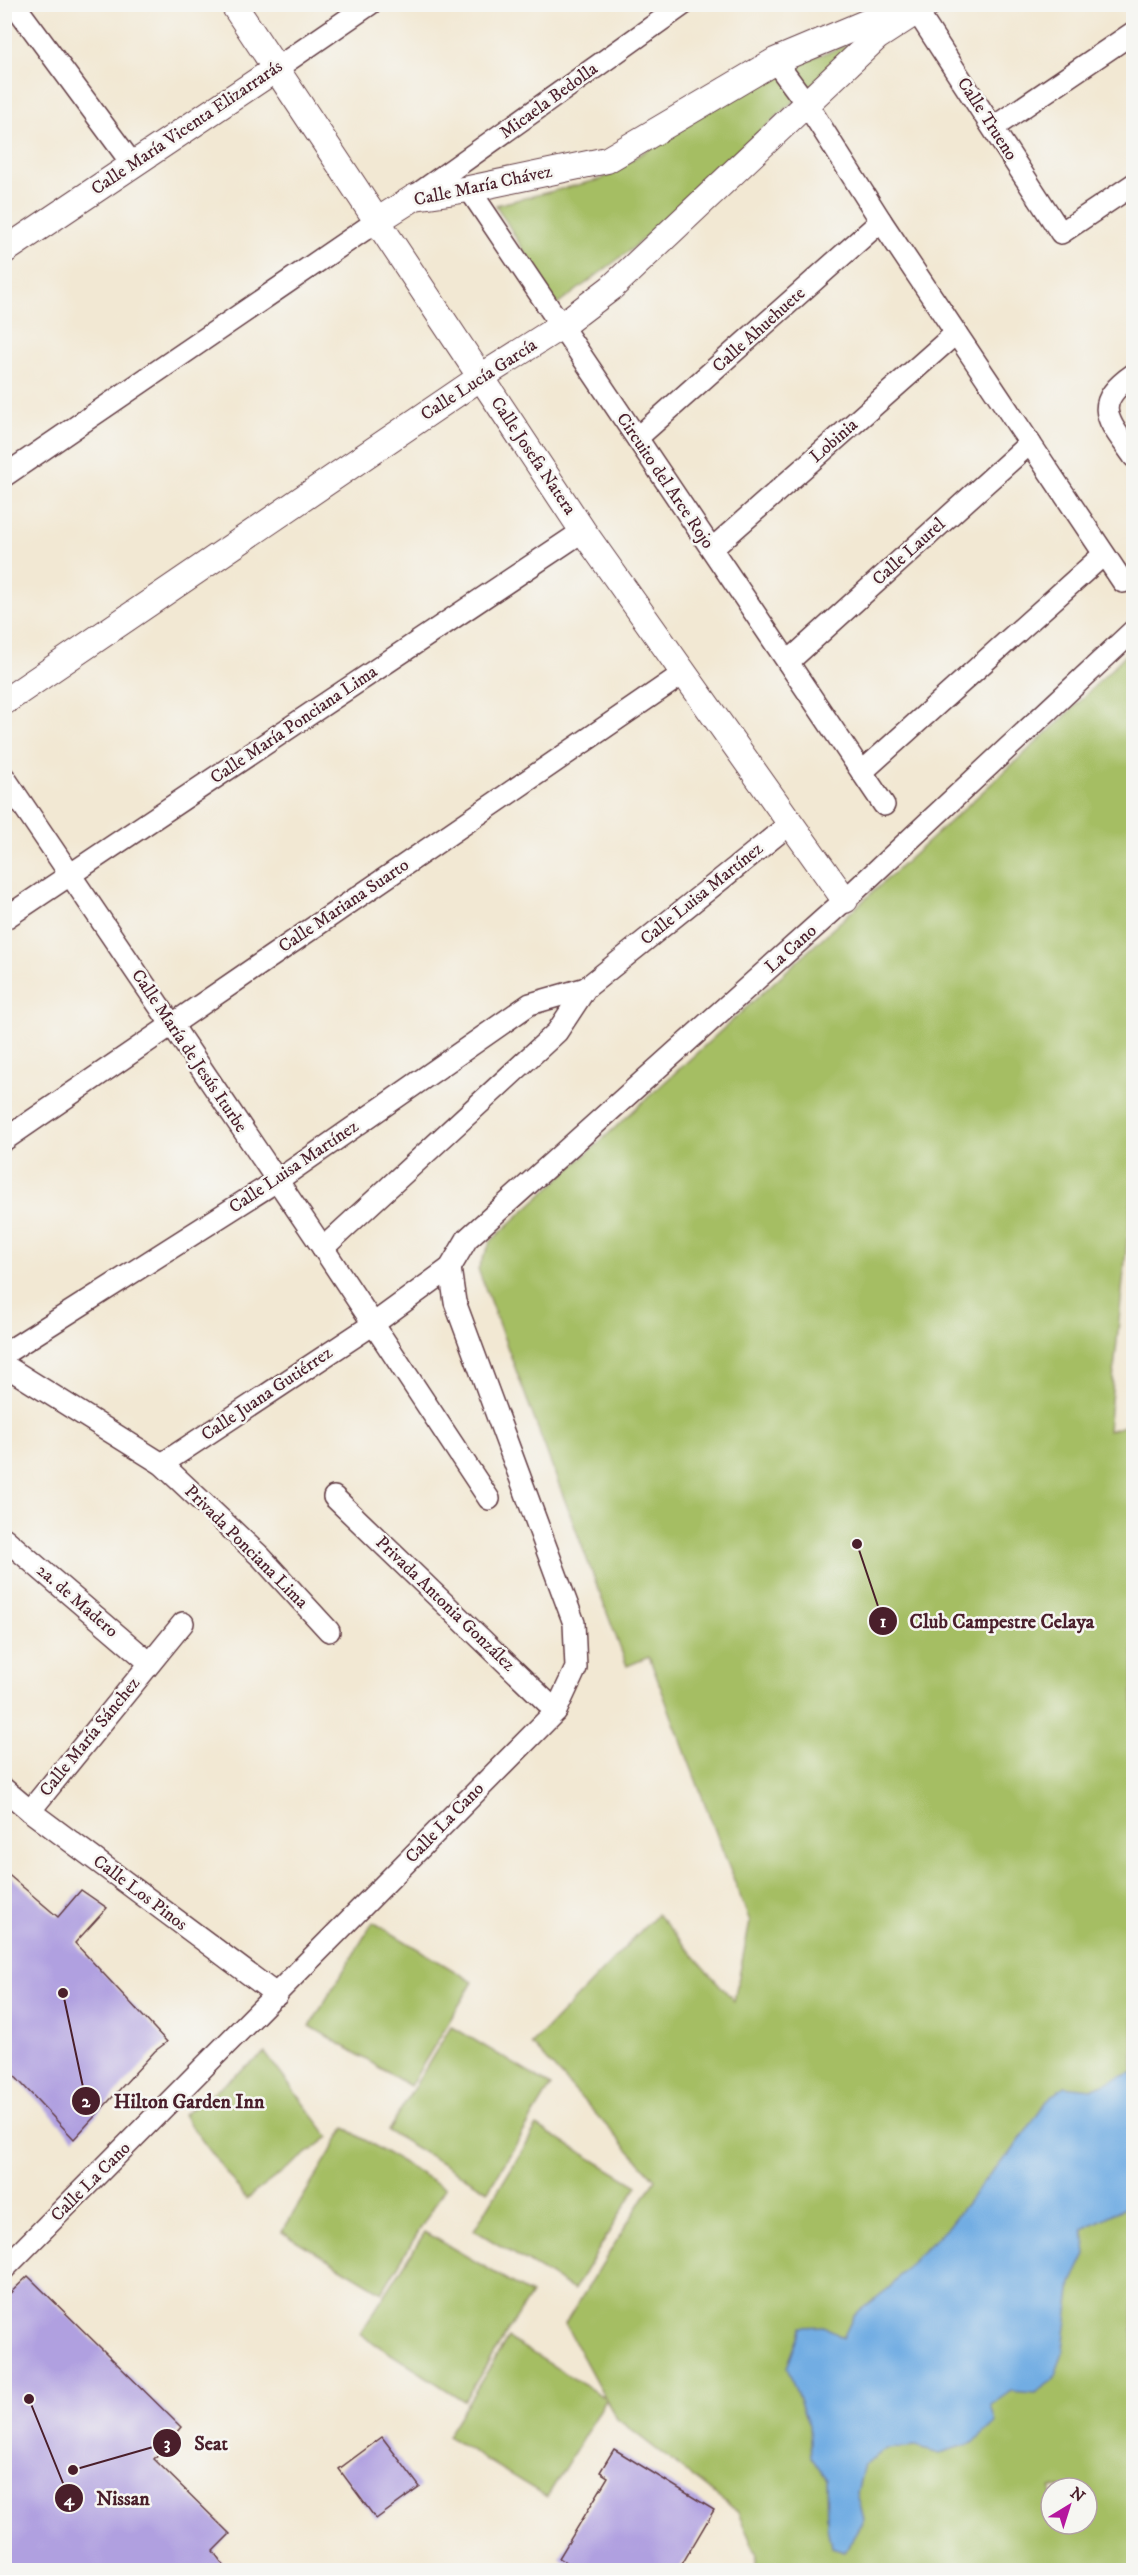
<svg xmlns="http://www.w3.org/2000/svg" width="1138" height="2575" font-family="'IM FELL DW Pica',serif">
	<rect width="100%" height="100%" fill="#f6f6f2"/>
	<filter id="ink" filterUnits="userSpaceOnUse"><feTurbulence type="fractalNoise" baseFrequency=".0167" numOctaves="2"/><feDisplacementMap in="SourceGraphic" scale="12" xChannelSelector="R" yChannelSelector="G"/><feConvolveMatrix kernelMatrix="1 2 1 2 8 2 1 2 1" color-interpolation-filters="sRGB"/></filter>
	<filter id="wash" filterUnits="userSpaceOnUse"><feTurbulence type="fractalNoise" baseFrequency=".008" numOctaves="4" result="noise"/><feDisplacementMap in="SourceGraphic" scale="24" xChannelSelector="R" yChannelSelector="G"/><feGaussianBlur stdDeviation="1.35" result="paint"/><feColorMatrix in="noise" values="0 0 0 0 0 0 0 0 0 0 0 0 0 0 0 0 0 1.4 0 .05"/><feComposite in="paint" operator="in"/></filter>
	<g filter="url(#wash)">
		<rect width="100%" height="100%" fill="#f2e8d3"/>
		<g fill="#a5be63" stroke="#786e47" stroke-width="1.5" fill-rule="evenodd">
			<polygon points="861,40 633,248 557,305 496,205 602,179 758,78"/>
			<path d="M1133,647L1134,1171L1108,1431L1133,1423V2570H755L757,2555L737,2511L617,2419L606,2400L547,2497L447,2436L508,2338L605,2398L565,2324L655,2179L532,2044L657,1914L734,2001L750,1922L649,1657L627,1666L478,1269L491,1241L1061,720ZM1051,2488H1087V2524H1051Z"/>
			<polygon points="373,1922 473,1982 410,2086 310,2026"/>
			<polygon points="451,2026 551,2086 488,2191 388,2131"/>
			<polygon points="265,2053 329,2137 246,2199 183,2115"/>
			<polygon points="537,2126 637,2186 574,2290 474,2230"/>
			<polygon points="345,2128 445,2188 382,2292 282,2232"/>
			<polygon points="425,2232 531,2294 464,2401 360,2334"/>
		</g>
		<polygon fill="#72ade3" stroke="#5e6687" stroke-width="1.5" points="1133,2072 1133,2204 1083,2229 1086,2254 1072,2283 1062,2356 1053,2380 1035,2393 1011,2391 991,2405 996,2423 973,2443 940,2453 915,2446 887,2449 864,2464 857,2493 864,2520 845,2551 831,2547 827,2526 826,2479 811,2457 809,2426 787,2367 802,2327 824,2326 843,2338 854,2315 889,2288 915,2258 949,2226 988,2176 1012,2151 1047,2101 1065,2086 1091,2089"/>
		<g id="blocks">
			<g fill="#b0a0e0">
				<polygon points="4,1871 58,1917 81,1890 107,1908 75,1943 167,2042 155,2051 74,2139 4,2065"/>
				<polygon points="28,2276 181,2427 154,2459 230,2534 213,2551 228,2571 4,2571 4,2299"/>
				<polygon points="382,2437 420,2487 376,2519 339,2469"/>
				<polygon points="614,2449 714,2510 678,2571 580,2571 559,2558 608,2477 600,2472"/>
			</g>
		</g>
	</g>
	<g filter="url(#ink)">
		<use href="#blocks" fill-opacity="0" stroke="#633d44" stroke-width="1.5"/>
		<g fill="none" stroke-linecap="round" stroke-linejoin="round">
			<defs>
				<g id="minor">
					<polyline points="14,4 133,165"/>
					<polyline points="912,4 1061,233 1134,184"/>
					<polyline points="775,61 806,103 881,221 1123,582"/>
					<polyline points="277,68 370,4"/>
					<polyline points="994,127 1134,32"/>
					<polyline points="469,189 884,805"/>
					<polyline points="415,196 684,4"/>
					<path d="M1134,374C1089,405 1109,421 1134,457"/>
					<polyline points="637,438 881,221"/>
					<polyline points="4,476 377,221"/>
					<polyline points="712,549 956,333"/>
					<polyline points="788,662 1030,443"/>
					<polyline points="862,772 1103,555"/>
					<polyline points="4,777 323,1248 489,1499"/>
					<polyline points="4,919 583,531"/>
					<polyline points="4,1140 684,673"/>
					<polyline points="323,1248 557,1032 586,988 791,823"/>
					<polyline points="4,1354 278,1180 530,1004 586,988"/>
					<polyline points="4,1365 162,1464 261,1557 329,1631"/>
					<polyline points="162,1464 372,1325 450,1268 467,1239 845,900 1134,630"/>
					<polyline points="334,1497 556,1711"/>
					<polyline points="4,1538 150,1663"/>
					<polyline points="4,1789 30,1811 277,1995"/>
					<polyline points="30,1811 183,1623"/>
					<polyline points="4,2269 556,1711 576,1668 574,1623 455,1302 450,1268"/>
				</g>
				<g id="tertiary">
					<polyline points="233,4 583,531 845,900"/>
					<polyline points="377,221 415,197 469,189 607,160 775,61 868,22 898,5"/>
					<polyline points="4,251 277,68"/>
					<polyline points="4,702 481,377 561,326 611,288 877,37 928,4"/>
				</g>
			</defs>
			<use href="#minor" stroke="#633d44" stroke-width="24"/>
			<use href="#tertiary" stroke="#633d44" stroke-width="28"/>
			<use href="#minor" stroke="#fff" stroke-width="21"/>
			<use href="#tertiary" stroke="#fff" stroke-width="26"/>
		</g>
	</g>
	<g text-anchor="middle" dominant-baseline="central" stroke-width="5" stroke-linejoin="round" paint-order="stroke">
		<g font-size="18" fill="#4a1f2b" stroke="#f6f6f2">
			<text transform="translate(549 101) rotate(-36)">Micaela Bedolla</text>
			<text transform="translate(987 119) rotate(57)">Calle Trueno</text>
			<text transform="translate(187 128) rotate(-34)">Calle María Vicenta Elizarrarás</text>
			<text transform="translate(483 186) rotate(-12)">Calle María Chávez</text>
			<text transform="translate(759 330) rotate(-42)">Calle Ahuehuete</text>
			<text transform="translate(479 380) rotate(-33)">Calle Lucía García</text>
			<text transform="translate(834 441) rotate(-41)">Lobinia</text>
			<text transform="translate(533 456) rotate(56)">Calle Josefa Natera</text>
			<text transform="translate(665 481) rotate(56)">Circuito del Arce Rojo</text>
			<text transform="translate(909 552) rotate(-42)">Calle Laurel</text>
			<text transform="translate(294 725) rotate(-34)">Calle María Ponciana Lima</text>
			<text transform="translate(702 894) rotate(-39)">Calle Luisa Martínez</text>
			<text transform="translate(344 906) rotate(-34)">Calle Mariana Suarto</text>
			<text transform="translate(791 949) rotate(-42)">La Cano</text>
			<text transform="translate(189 1051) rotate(56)">Calle María de Jesús Iturbe</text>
			<text transform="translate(294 1167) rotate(-34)">Calle Luisa Martínez</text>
			<text transform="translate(267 1394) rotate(-34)">Calle Juana Gutiérrez</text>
			<text transform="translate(246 1547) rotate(45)">Privada Ponciana Lima</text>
			<text transform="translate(77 1601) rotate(41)">2a. de Madero</text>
			<text transform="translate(445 1604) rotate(44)">Privada Antonia González</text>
			<text transform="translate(90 1737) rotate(-51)">Calle María Sánchez</text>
			<text transform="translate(445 1823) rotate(-46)">Calle La Cano</text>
			<text transform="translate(140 1893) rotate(37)">Calle Los Pinos</text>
			<text transform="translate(91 2182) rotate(-45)">Calle La Cano</text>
		</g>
	</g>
	<path fill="none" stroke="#4a1f2b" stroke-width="2" d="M857 1544L883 1621M63 1993L86 2101M73 2470L167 2443M29 2399L69 2498"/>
	<g fill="#4a1f2b" stroke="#f6f6f2" stroke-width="2">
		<circle cx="857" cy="1544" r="6"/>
		<circle cx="63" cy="1993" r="6"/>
		<circle cx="73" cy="2470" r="6"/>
		<circle cx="29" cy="2399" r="6"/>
		<circle cx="883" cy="1621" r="15"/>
		<circle cx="86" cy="2101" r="15"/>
		<circle cx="167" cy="2443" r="15"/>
		<circle cx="69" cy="2498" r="15"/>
	</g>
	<g font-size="18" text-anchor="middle" font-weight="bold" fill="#fff">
		<text x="883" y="1627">1</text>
		<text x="86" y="2107">2</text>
		<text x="167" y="2449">3</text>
		<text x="69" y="2505">4</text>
	</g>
	<g font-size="20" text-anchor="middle" font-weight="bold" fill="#4a1f2b" stroke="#f6f6f2" stroke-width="5" stroke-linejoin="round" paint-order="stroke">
		<text x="1002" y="1628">Club Campestre Celaya</text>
		<text x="189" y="2108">Hilton Garden Inn</text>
		<text x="211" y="2450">Seat</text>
		<text x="123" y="2505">Nissan</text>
	</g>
	<rect width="1138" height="2575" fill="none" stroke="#f6f6f2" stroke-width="24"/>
	<g transform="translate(1069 2506) rotate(38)"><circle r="28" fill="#f6f6f2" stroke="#b1a0a2" stroke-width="1.5"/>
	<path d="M0-4.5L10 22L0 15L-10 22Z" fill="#b5179e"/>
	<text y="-9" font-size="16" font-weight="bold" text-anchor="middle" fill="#4a1f2b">N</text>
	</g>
</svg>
